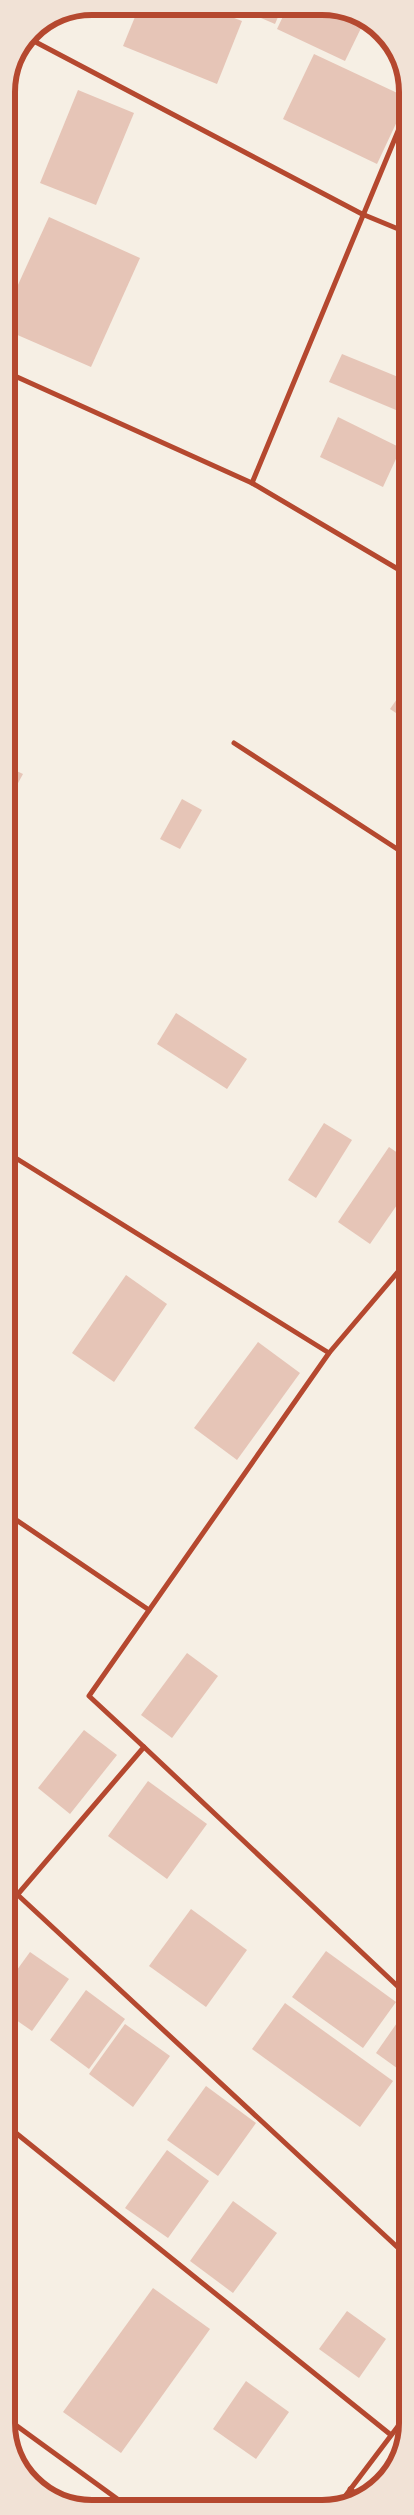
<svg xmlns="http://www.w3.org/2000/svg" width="414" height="2515" font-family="Cabin,sans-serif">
	<rect width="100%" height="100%" fill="#f6efe4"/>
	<g fill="#e6c5b7">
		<polygon points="344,9 364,22 345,61 277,29 286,10"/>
		<polygon points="242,10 281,10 275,24"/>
		<polygon points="216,11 242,21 217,84 123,46 137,12"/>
		<polygon points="314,54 408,98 377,164 283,119"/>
		<polygon points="78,90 134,113 96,205 40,183"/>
		<polygon points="49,217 140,258 91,367 6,330 6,311"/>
		<polygon points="342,354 408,381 408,415 329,382"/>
		<polygon points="338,417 401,448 383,487 320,457"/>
		<polygon points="408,683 408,721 390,709"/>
		<polygon points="6,766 23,774 6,805"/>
		<polygon points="182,799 202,810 180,849 160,839"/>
		<polygon points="176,1013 247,1059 227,1089 157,1044"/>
		<polygon points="324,1123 352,1140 316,1198 288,1180"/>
		<polygon points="389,1147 408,1160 408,1189 370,1244 338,1222"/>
		<polygon points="126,1275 167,1304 114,1382 72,1353"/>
		<polygon points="258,1342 300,1373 237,1460 194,1428"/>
		<polygon points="187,1653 218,1676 172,1738 141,1715"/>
		<polygon points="84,1730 117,1755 70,1814 38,1788"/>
		<polygon points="148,1781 207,1824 167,1879 108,1836"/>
		<polygon points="191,1909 247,1950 206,2007 149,1966"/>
		<polygon points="326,1951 396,2002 363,2048 292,1997"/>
		<polygon points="30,1952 69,1979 32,2031 6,2013 6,1985"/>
		<polygon points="86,1990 125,2019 89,2069 50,2040"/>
		<polygon points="285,2003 393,2081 360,2127 252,2049"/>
		<polygon points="406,2010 408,2011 408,2076 376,2053"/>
		<polygon points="125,2024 170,2056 133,2107 89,2074"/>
		<polygon points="206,2086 256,2123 218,2176 167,2140"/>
		<polygon points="167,2150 209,2181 168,2238 125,2208"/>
		<polygon points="233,2201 277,2233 233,2293 190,2261"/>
		<polygon points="153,2288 210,2329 121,2453 63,2412"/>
		<polygon points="347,2311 386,2339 359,2378 319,2349"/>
		<polygon points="246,2381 289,2412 256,2459 213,2429"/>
	</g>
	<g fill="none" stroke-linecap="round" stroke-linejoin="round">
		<g stroke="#b5482f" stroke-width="5">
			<polyline points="28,38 362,214 408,233"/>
			<polyline points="6,372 252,483 408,107"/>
			<polyline points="252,483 408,575"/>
			<polyline points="234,743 408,856"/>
			<polyline points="6,1152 329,1353"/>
			<polyline points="6,1513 149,1610"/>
			<polyline points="144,1747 408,1996"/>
			<polyline points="6,1884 408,2257"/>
			<polyline points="6,1908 144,1747 89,1696 329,1353 408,1260"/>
			<polyline points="6,2125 391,2435"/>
			<polyline points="6,2418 127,2506"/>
			<polyline points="350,2489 357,2495"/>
			<polyline points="340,2503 408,2413"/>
		</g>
	</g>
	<path d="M0 0H414V2515H0ZM92 15H322A77 77 0 0 1 399 92V2423A77 77 0 0 1 322 2500H92A77 77 0 0 1 15 2423V92A77 77 0 0 1 92 15Z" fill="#f1e2d6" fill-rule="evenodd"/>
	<path fill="none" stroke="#b5482f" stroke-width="6" d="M92 15H322A77 77 0 0 1 399 92V2423A77 77 0 0 1 322 2500H92A77 77 0 0 1 15 2423V92A77 77 0 0 1 92 15Z"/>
</svg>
